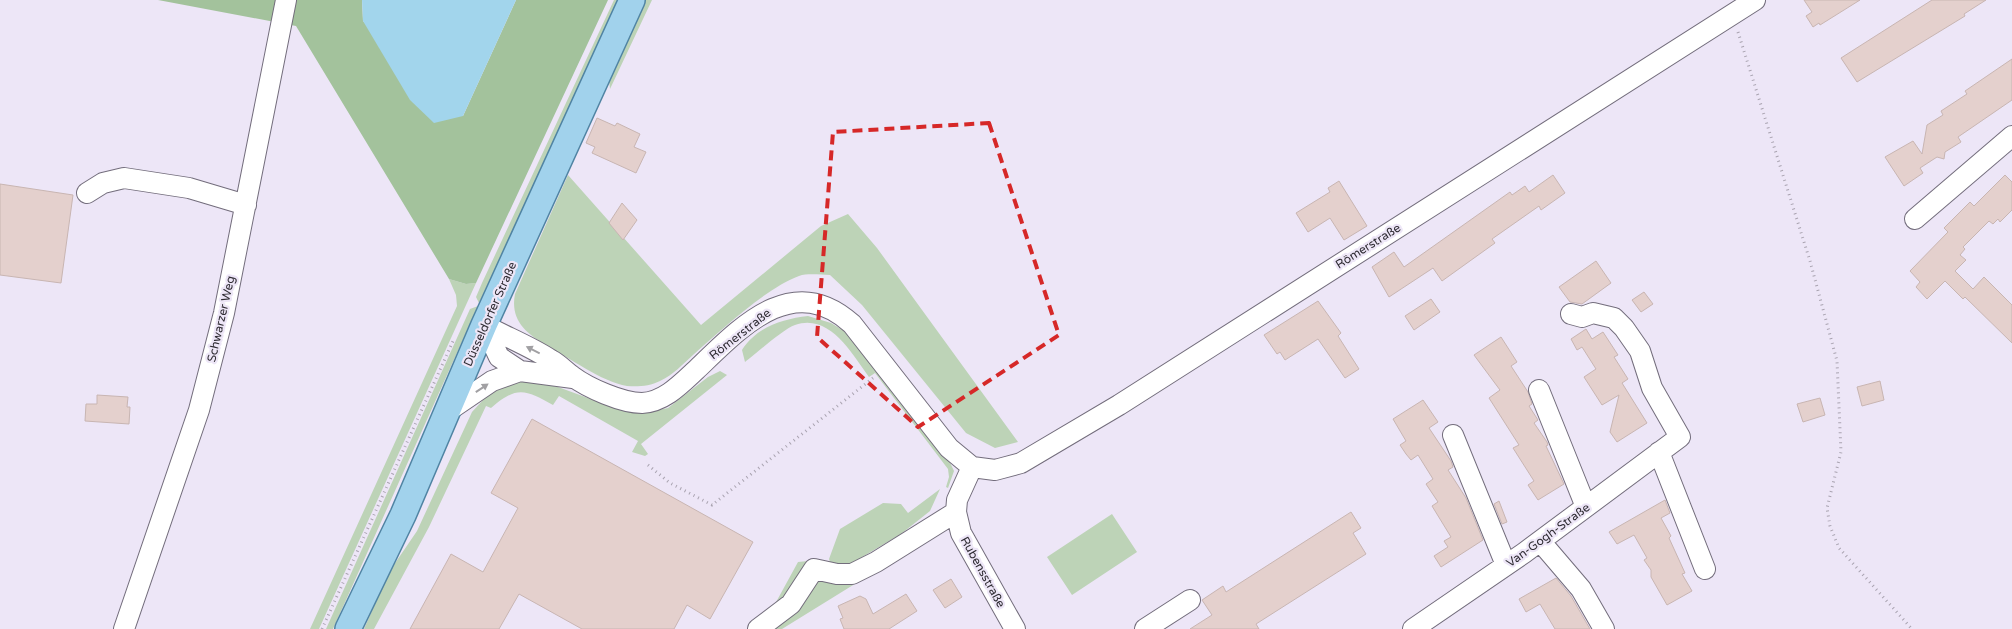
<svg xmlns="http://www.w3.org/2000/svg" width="2012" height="629" font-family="'Varela Round',sans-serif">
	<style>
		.green { fill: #bdd3b7 }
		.forest { fill: #a3c29c }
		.water { fill: #a2d5ec }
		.building { fill: #e4d0cd; stroke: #c8b5b2 }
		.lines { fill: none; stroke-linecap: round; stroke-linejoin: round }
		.minor-casing { stroke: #736d7c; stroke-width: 22 }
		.major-casing { stroke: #5084a3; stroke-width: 28 }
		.path { stroke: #a9a3b0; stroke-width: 3; stroke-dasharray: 1 4; stroke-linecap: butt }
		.minor { stroke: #fff; stroke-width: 20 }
		.major { stroke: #a1d2ec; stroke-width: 25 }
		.oneway { fill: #a1a0a3 }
		.marked { fill: none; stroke: #d62828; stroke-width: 4; stroke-dasharray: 10 6; stroke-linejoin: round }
		.labels { text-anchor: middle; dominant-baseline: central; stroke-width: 4.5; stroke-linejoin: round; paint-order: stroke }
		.street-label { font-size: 12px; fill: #2f2c33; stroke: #ede6f7 }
	</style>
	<rect width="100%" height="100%" fill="#ede6f7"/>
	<!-- green -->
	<path class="green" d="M614 0H621L479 303 476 297 482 283Z
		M644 0H652L610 89 609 80Z
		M568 175 701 325 821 226 848 214 877 248 1018 442 995 448 966 433 862 305 830 275C821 275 808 273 799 276 766 288 720 331 693 355 683 364 673 375 660 381 650 386 638 387 627 386 602 382 568 357 546 345 525 333 510 319 515 294Z
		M449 279 466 284 476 283 319 629H310L457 306 456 295Z
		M478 306 333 629H326L470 309Z
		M808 316 831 323 846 332 946 454 954 471 948 488 946 487 949 477 948 469 875 373 869 377C852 354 830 313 795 325 783 329 756 354 745 362L742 350C757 327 782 319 808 316Z
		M720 371 727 375 641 444 648 454 645 456 632 452 638 441 559 396 553 405C526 390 517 385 491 408L486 406 429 527 374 629H364L389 572 417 531 472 412 495 387 524 379 558 387 618 409 648 412 668 408 708 377Z
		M940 489 930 511 901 534 847 566 830 562 829 559 840 529 883 503 901 504 908 513Z
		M1112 514 1137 552 1072 595 1047 557Z
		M808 561C802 577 790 596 775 604L798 562Z
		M823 580H858V582L782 629H775L818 581Z"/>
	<!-- forest -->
	<path class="forest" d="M158 0H362L363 21 463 116 516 0H608L476 283 466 284 449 279 296 26Z"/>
	<!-- water -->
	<path class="water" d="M362 0H516L463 116 434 123 410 100 363 21Z"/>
	<!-- building -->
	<path class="building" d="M1804 0H1860L1820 25 1819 23 1813 27 1806 16 1812 12Z
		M1932 0H1986L1964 14 1965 16 1857 82 1841 58Z
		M2012 59V100L1958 137 1961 142 1945 152 1944 159 1937 157 1920 168 1923 173 1904 186 1885 157 1913 141 1922 154 1927 125 1943 115 1941 111 1967 94 1965 91Z
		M597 118 615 126 617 123 640 134 634 147 646 152 636 173 592 153 595 147 586 143Z
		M1553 175 1565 193 1541 210 1539 206 1492 239 1495 243 1442 281 1433 268 1389 297 1372 267 1394 252 1404 267 1510 192 1512 195 1525 186 1529 192Z
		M2005 175 2012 182V210L2000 222 1998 219 1993 224 1989 221 1963 247 1965 249 1960 255 1966 260 1955 271 1973 289 1984 277 2012 305V343L1965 297 1963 299 1945 281 1927 299 1916 287 1920 282 1910 271 1948 232 1944 228 1970 202 1974 206Z
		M1339 181 1367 226 1344 240 1330 218 1308 232 1296 213 1330 192 1328 188Z
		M0 184 73 195 61 283 0 275Z
		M622 203 637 220 623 240 609 223Z
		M1596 261 1611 283 1582 304 1570 302 1559 287Z
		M1644 292 1653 304 1641 312 1632 300Z
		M1431 299 1440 312 1414 330 1405 316Z
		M1318 301 1341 333 1338 336 1359 369 1345 378 1318 339 1285 360 1280 352 1277 354 1264 335Z
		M1586 329 1592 339 1603 332 1618 355 1614 357 1628 379 1622 383 1647 423 1617 442 1610 432 1619 395 1602 405 1584 377 1596 369 1582 347 1577 350 1571 339Z
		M1501 337 1517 362 1511 366 1528 392 1532 404 1529 406 1538 420 1534 423 1547 442 1548 445 1546 446 1564 484 1538 500 1528 485 1534 481 1513 448 1519 445 1489 398 1500 390 1474 355Z
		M1880 381 1884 400 1862 406 1857 387Z
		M97 395 128 397 127 407H130L129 424 85 421 86 404H97Z
		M1820 398 1825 415 1803 422 1797 404Z
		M1423 400 1438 422 1429 428 1451 461 1453 467 1448 470 1466 498 1483 540 1441 567 1434 556 1448 547 1444 541 1451 537 1432 506 1438 502 1426 484 1433 479 1418 455 1411 460 1406 454 1400 445 1406 441 1393 419Z
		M532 419 753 542 710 619 687 605 674 629H582L519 594 499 629H410L451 554 483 572 518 508 491 493Z
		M1665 500 1670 513 1661 518 1671 536 1669 538 1685 573 1682 574 1692 591 1667 605 1651 577V570L1644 560 1647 558 1634 535 1617 544 1609 532Z
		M1499 501 1507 522 1502 524 1494 504Z
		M1351 512 1361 528 1353 533 1366 554 1256 624 1259 629H1190L1212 615 1202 600 1223 586 1226 592Z
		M1556 578 1571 596 1590 629H1555L1540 604 1526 612 1519 599Z
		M951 579 962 597 945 608 933 590Z
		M906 594 917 611 889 629H844L840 619 843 618 838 606 860 596 866 599 873 614Z"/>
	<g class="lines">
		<!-- minor casing -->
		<g class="minor-casing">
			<path id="minor" d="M87 193 103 183 124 178 189 188 246 205
				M1915 219 2012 136
				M484 325C506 337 530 346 551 360 559 364 565 371 572 376 588 388 622 403 642 403 664 402 681 384 696 370 740 328 792 270 852 324L949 448 972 467 995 470 1021 463 1119 405 1755 0
				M484 325 499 357 520 371 573 378
				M1539 390 1586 507
				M448 411 492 381 520 371
				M1453 435 1506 565
				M1659 452 1705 569
				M956 512 961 533 1015 629
				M1540 541 1581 589 1604 629
				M124 629 199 410 224 313 286 0
				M758 629 791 604 814 569 837 574H852L876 562 956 512 957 500 972 467
				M1145 629 1190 600
				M1413 629 1524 553 1680 437 1652 388 1640 351 1624 328 1614 318 1593 313 1582 317 1571 314"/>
		</g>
		<!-- major casing -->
		<g class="major-casing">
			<path id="major" d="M348 629 403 515 484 325 632 0"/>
		</g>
		<!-- path -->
		<path class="path" d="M1738 32 1810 261 1837 361 1841 452 1827 508 1830 526 1839 548 1912 629
			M648 465 670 483 712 505 873 378
			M322 629 454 339"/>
		<!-- minor -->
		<use href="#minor" class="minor"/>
		<!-- major -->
		<use href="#major" class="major"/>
	</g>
	<!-- one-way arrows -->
	<defs><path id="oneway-solid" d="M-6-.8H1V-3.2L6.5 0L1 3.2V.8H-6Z" transform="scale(1.25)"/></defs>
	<g class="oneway">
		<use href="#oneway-solid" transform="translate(533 350) rotate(-153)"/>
		<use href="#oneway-solid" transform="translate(482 388) rotate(-34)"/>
	</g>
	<!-- marked area -->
	<path class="marked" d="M989 123 1059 335 918 427 817 337 833 132Z"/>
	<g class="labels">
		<!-- street labels -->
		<g class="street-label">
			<text transform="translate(1368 246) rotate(-32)">Römerstraße</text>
			<text transform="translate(490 314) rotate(-66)">Düsseldorfer Straße</text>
			<text transform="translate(221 319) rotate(-77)">Schwarzer Weg</text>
			<text transform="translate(740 334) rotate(-38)">Römerstraße</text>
			<text transform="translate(1548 535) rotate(-36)">Van-Gogh-Straße</text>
			<text transform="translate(983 572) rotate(61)">Rubensstraße</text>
		</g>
	</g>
</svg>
